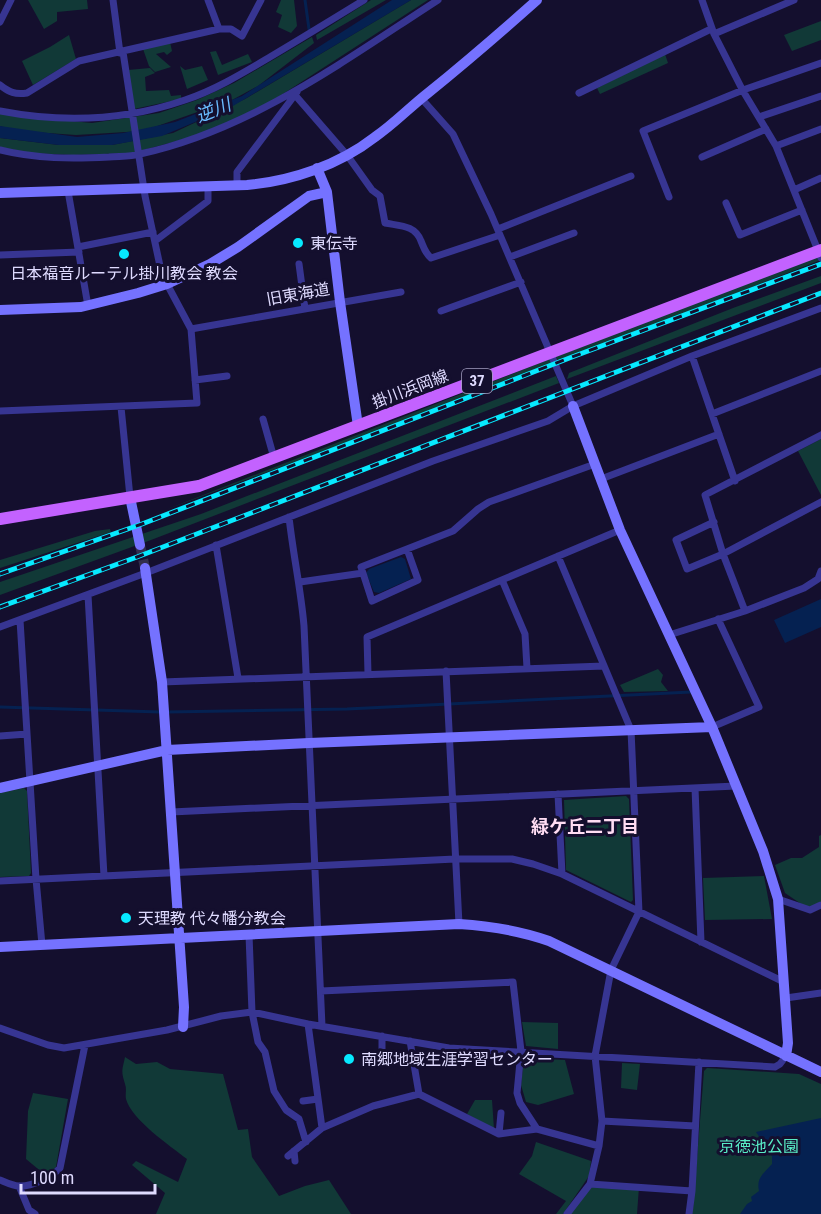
<svg xmlns="http://www.w3.org/2000/svg" width="821" height="1214" font-family="'Roboto Condensed','Noto Sans JP',sans-serif">
	<style>
		.green { fill: #113937 }
		.water { fill: #052151 }
		.lines { fill: none; stroke-linecap: round; stroke-linejoin: round }
		.stream { stroke: #052151; stroke-width: 3 }
		.secondary-tunnel { stroke: #322e4d; stroke-width: 10; stroke-dasharray: 10 5; stroke-linecap: butt }
		.street { stroke: #373592; stroke-width: 7 }
		.secondary { stroke: #7572ff; stroke-width: 10 }
		.primary { stroke: #c362ff; stroke-width: 12 }
		.rail-casing { stroke: #07e9ff; stroke-width: 5 }
		.rail { stroke: #140f2e; stroke-width: 3; stroke-dasharray: 9; stroke-linecap: butt }
		.poi-dot { fill: #07e9ff; stroke: #140f2e; stroke-width: 2 }
		.labels { text-anchor: middle; dominant-baseline: central; stroke-width: 6; stroke-linejoin: round; paint-order: stroke }
		.shield { fill: #140f2e; stroke: #a29ec0; stroke-width: 1.5 }
		.shield-label { font-size: 15px; font-weight: bold; fill: #dfdbff }
		.poi-label { font-size: 16px; fill: #dfdbff; stroke: #140f2e; text-anchor: start }
		.street-label { font-size: 16px; fill: #dfdbff; stroke: #140f2e }
		.park-label { font-size: 16px; fill: #59edc7; stroke: #140f2e }
		.water-label { font-size: 18px; font-style: italic; fill: #69bbff; stroke: #140f2e }
		.neighbourhood-label { font-size: 18px; font-weight: bold; fill: #ffddf3; stroke: #140f2e }
	</style>
	<rect width="100%" height="100%" fill="#140f2e"/>
	<!-- green -->
	<path class="green" d="M28 0H87L88 9 57 12V21L44 29Z
		M281 0H294L297 26 291 33 278 27 282 15 276 12Z
		M371 0H386L317 40 316 35Z
		M411 0H428L255 112 192 137 132 153 73 155 30 153 0 147V138L59 145H112L173 133 245 99Z
		M821 21V40L792 51 784 35Z
		M69 35 76 59 33 85 22 61 50 47Z
		M312 37 314 43 258 86 232 100 143 131 76 135 19 131 0 126V113L18 116 92 123 159 113 197 100 234 83Z
		M170 42 172 51 167 55 164 52 156 54 171 67 155 72 149 66 143 49Z
		M216 51 222 65 248 54 252 62 218 75 210 52Z
		M665 54 668 63 600 94 597 88Z
		M180 66 185 70 202 66 208 80 187 89Z
		M150 68 155 73 145 77 146 91 169 90 171 96 181 95V99L134 109 128 70Z
		M821 253V260L588 351 541 367 391 426 165 510Z
		M821 276V283L567 379 569 373 733 308Z
		M556 376 559 383 151 540 0 595V582L201 514Z
		M821 439V495L798 451Z
		M110 529 111 532 0 568V560L95 531Z
		M658 669 663 675 661 682 668 691 624 692 620 685Z
		M24 788 27 791 31 873 29 876 0 877V793Z
		M626 796 629 799 633 900 631 902 566 870 564 800Z
		M821 835V905L810 910 785 893 775 865 791 858H802L819 847V836Z
		M764 876 772 919 705 920 703 878Z
		M522 1022 558 1023V1049L526 1046Z
		M125 1057 136 1064 157 1062 170 1069 223 1074 238 1130 248 1129 252 1157 279 1196 305 1186 329 1180 351 1214H156L165 1193 132 1165 136 1161 178 1182 187 1159C170 1146 131 1119 126 1099 125 1094 127 1089 125 1084 121 1071 122 1071 125 1057Z
		M524 1058 565 1060 574 1094 538 1105 526 1102 521 1085Z
		M622 1063 640 1064 637 1090 621 1088Z
		M707 1068 799 1074 821 1084V1214H690L693 1208 704 1071Z
		M33 1093 68 1099 56 1167 49 1173 38 1169 26 1159 28 1111Z
		M475 1100H492L494 1129 467 1114Z
		M536 1142 591 1161 589 1176 563 1214H556L566 1201 519 1174 532 1156Z
		M594 1184 639 1187 637 1214H569Z"/>
	<!-- water -->
	<path class="water" d="M392 0H411L233 106 162 136 112 145H59L0 138V126L77 137 123 133 175 122 242 96Z
		M401 557 405 559 411 579 379 593 374 592 366 573 369 569Z
		M821 599V627L785 643 774 620Z
		M821 1118V1214H740L747 1204 752 1201 751 1197 759 1191C756 1178 764 1173 772 1164V1156C765 1150 762 1140 756 1132Z"/>
	<g class="lines">
		<!-- stream -->
		<path class="stream" d="M305 0 309 29
			M0 707 160 712
			M167 712 347 709 691 692"/>
		<!-- secondary-tunnel -->
		<path class="secondary-tunnel" d="M140 545 145 568"/>
		<!-- street -->
		<path class="street" d="M113 0 120 53
			M208 0 219 29
			M702 0 714 34 743 91 776 146 821 258
			M0 22 11 0
			M714 34 794 0
			M0 85C9 92 15 95 27 93L79 61 219 29H231L242 36 261 0
			M579 93 711 29
			M295 95 347 155 372 190 380 196 385 223C400 226 415 225 421 241 424 248 425 253 431 258L500 235
			M421 98 453 134 491 214 573 406
			M0 111C62 123 124 121 185 100 215 90 243 73 270 57 302 38 333 19 364 0
			M759 117 821 96
			M776 146 821 129
			M0 150C36 159 72 159 109 157 119 156 130 157 140 154 251 130 345 60 438 0
			M702 157 766 129
			M237 186V172L297 92
			M794 190 821 178
			M68 191 88 306
			M669 197 643 131 743 90 821 63
			M726 203 740 235 802 210
			M498 229 631 176
			M155 241 208 201V186
			M78 247 153 232
			M0 255 79 252
			M510 257 574 233
			M299 264 305 309
			M441 311 521 282
			M191 329 401 292
			M692 356 735 481
			M195 380 227 376
			M121 407 130 497
			M0 411 197 403 191 329 167 284 160 266 145 196 123 52
			M712 414 821 371
			M263 419 274 458
			M601 479 719 434
			M289 517C293 554 301 590 304 626L322 1026
			M714 522 676 540 687 569 723 554 821 502
			M216 545 238 678
			M407 549 418 580 372 601 361 567 453 531 478 509 489 502 595 464
			M558 556 631 730 639 912 611 970 595 1056 602 1121 599 1146 590 1184 567 1214
			M502 580 525 634 527 668
			M300 582 363 573
			M88 595 104 876
			M745 611 804 588 818 579 821 571
			M20 620 36 879 42 945
			M0 627 151 571 433 461 548 421 573 406 692 356 821 308
			M669 635 745 611 723 554 705 495 821 435
			M446 671 459 924
			M368 674 367 637 620 530
			M162 682 604 666
			M712 727 759 707 718 619
			M0 736 27 734
			M695 788 701 942
			M558 794 562 874
			M171 812 736 786
			M0 881 455 859H512L533 864 562 874 784 982
			M778 899 810 910 821 905
			M249 935 252 1012 258 1042 265 1052 274 1091 286 1110 299 1119 306 1142
			M321 991 513 982 521 1051 517 1093 520 1103 537 1129
			M786 998 821 993
			M308 1024 322 1128
			M0 1028 48 1045 64 1048 167 1030 221 1016 252 1012 308 1024 449 1048 775 1067 780 1064 786 1056
			M410 1041 419 1094 499 1134 537 1129 599 1146
			M382 1057V1036
			M303 1101 318 1099
			M602 1121 695 1126
			M499 1134 501 1113
			M294 1151 295 1161
			M288 1156 322 1128 373 1106 419 1094
			M0 1180C5 1182 13 1186 19 1186 31 1187 52 1177 60 1168L85 1045
			M590 1184 692 1191
			M19 1186 29 1210 35 1214
			M689 1214 692 1191 699 1062"/>
		<!-- secondary -->
		<path class="secondary" d="M317 168 327 192 340 302 358 426
			M0 193 247 185C292 181 339 165 375 137 394 124 410 107 428 93 465 63 501 32 537 0
			M0 310 81 307 138 293 167 284 210 264 238 247 309 196 327 192
			M573 406 620 530 712 727 763 851 778 899 788 1043 786 1056
			M130 497 140 545
			M145 568 162 682 184 1007 183 1027
			M0 788 167 750 309 743 712 727
			M0 947 459 924C490 926 518 930 549 941L821 1072"/>
		<!-- primary -->
		<path class="primary" d="M0 519 199 486 821 250"/>
		<!-- rail casing -->
		<g class="rail-casing">
			<path id="rail" d="M0 574 142 524 572 357 821 264
				M0 607 137 557 821 293"/>
		</g>
		<!-- rail -->
		<use href="#rail" class="rail"/>
	</g>
	<!-- markers -->
	<g class="poi-dot">
		<circle cx="298" cy="243" r="6"/>
		<circle cx="124" cy="254" r="6"/>
		<circle cx="126" cy="918" r="6"/>
		<circle cx="349" cy="1059" r="6"/>
	</g>
	<g class="labels">
		<!-- shield labels -->
		<rect class="shield" x="462" y="369" width="30" height="24" rx="4.5"/>
		<g class="shield-label">
			<text x="477" y="381">37</text>
		</g>
		<!-- poi labels -->
		<g class="poi-label">
			<text x="310" y="243">東伝寺</text>
			<text x="124" y="273" text-anchor="middle">日本福音ルーテル掛川教会 教会</text>
			<text x="138" y="918">天理教 代々幡分教会</text>
			<text x="361" y="1059">南郷地域生涯学習センター</text>
		</g>
		<!-- street labels -->
		<g class="street-label">
			<text transform="translate(298 294) rotate(-10)">旧東海道</text>
			<text transform="translate(410 389) rotate(-21)">掛川浜岡線</text>
		</g>
		<!-- park labels -->
		<g class="park-label">
			<text x="759" y="1146">京徳池公園</text>
		</g>
		<!-- water labels -->
		<g class="water-label">
			<text transform="translate(213 110) rotate(-22)">逆川</text>
		</g>
		<!-- neighbourhood labels -->
		<g class="neighbourhood-label">
			<text x="585" y="826">緑ケ丘二丁目</text>
		</g>
	</g>
	<!-- scale -->
	<path d="M21 1184v9h134v-9" fill="none" stroke="#dfdbff" stroke-width="3"/>
	<text x="30" y="1184" font-size="18" fill="#dfdbff" stroke="#140f2e" stroke-width="4.5" paint-order="stroke">100 m</text>
</svg>
